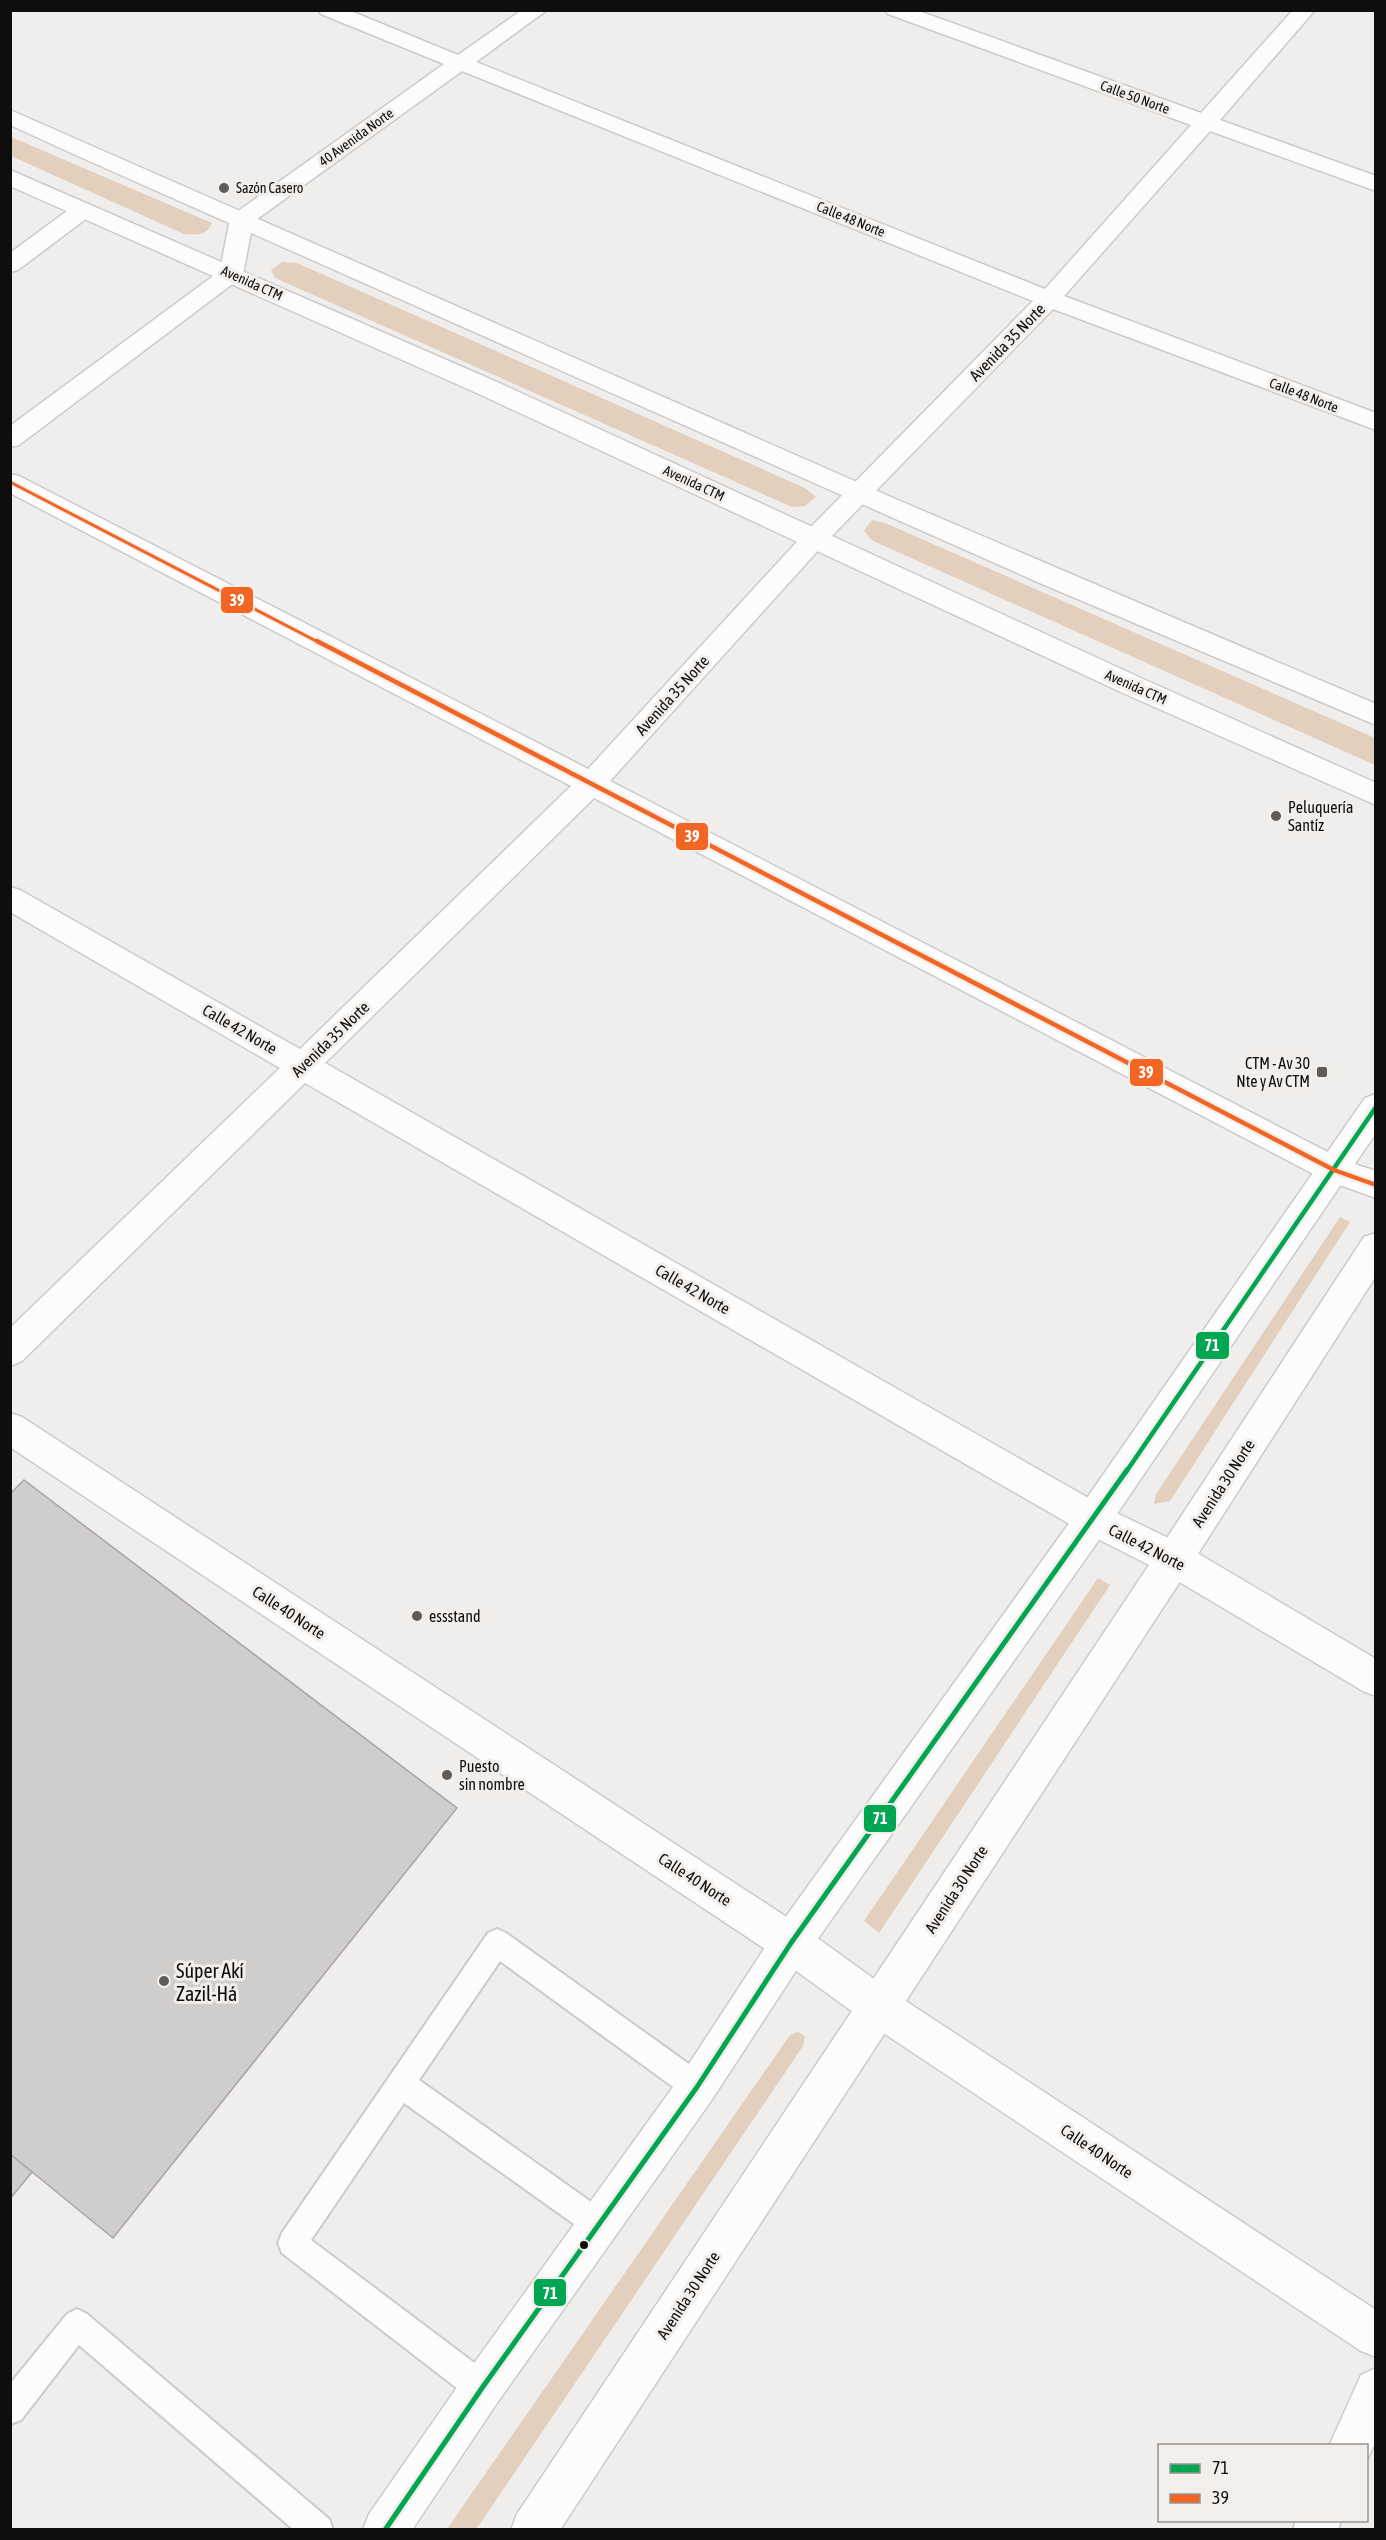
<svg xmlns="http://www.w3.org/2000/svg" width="1386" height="2540" font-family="'Asap Condensed',sans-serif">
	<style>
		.green { fill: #e2cfbd }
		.building { fill: #d0cecd; stroke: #a7a5a4; stroke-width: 1.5 }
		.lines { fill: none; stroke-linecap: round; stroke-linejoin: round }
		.service-casing { stroke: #cccbca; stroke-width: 4 }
		.minor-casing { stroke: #cccbca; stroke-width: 3 }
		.tertiary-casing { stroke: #cccbca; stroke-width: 3 }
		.secondary-casing { stroke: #cccbca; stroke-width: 3 }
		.service { fill: #fdfcfc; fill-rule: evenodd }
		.minor { fill: #fdfcfc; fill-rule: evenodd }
		.tertiary { fill: #fdfcfc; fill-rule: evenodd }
		.secondary { fill: #fdfcfc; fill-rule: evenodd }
		.bus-1-far1-casing { stroke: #f1eeeb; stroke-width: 9 }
		.bus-1-casing { stroke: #f1eeeb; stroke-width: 10 }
		.bus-2-far1-casing { stroke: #f1eeeb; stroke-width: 6 }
		.bus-2-casing { stroke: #f1eeeb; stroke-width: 9 }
		.bus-1-far1 { stroke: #00a651; stroke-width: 4.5 }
		.bus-1 { stroke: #00a651; stroke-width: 5 }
		.bus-2-far1 { stroke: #f26522; stroke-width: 3 }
		.bus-2 { stroke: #f26522; stroke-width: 4.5 }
		.poi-dot { fill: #5e5c5b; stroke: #f1eeeb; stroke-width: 2 }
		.bus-dot { fill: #0f0e0d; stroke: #f1eeeb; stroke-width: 2 }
		.labels { text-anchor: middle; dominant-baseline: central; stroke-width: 6; stroke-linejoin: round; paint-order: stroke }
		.far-street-label { font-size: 14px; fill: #0f0e0d; stroke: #f1eeeb }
		.far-poi-label { font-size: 14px; fill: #0f0e0d; stroke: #f1eeeb; text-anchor: start }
		.street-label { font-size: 16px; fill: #0f0e0d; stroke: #f1eeeb }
		.poi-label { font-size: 16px; fill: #0f0e0d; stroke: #f1eeeb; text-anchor: start }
		.near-poi-label { font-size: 20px; fill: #0f0e0d; stroke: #f1eeeb; text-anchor: start }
		.line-badge { stroke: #f1eeeb; stroke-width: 2 }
		.badge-label { font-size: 16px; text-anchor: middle; font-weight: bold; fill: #fff }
	</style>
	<rect width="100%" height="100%" fill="#f0eeec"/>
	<!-- green -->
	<path class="green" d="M11 137 212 223C206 236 198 235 184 234L11 156Z
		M282 262 297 263 805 488 816 497 805 506 792 507 275 278 271 270Z
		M872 520 885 523 1375 738V765L871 540 864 530Z
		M1340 1217 1350 1222 1170 1501 1154 1504 1156 1494Z
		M1098 1578 1110 1585 879 1933 864 1921Z
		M798 2032 805 2036 803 2046 482 2521 476 2529H447L790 2035Z"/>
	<!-- building -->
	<path class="building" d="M24 1480 457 1808 113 2238 10 2154V1494Z
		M10 2154 32 2172 10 2199Z"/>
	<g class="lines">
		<!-- service casing -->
		<g class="service-casing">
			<path id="service" d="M497 1929 506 1933 707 2077 711 2087 707 2097 697 2101 687 2097 500 1961 419 2080 608 2214 612 2224 608 2234 598 2238 588 2234 404 2103 311 2240 493 2377 497 2388 493 2399 482 2403 471 2399 282 2253 278 2243 282 2233 488 1933Z
				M77 2309 87 2314 329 2519 333 2530H294L79 2345 21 2420 10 2424V2384L67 2314Z"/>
		</g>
		<!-- minor casing -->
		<g class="minor-casing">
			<path id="minor" d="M318 10H348L458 55 522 10H547L476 62 1045 289 1191 125 888 14 885 10H916L1201 113 1293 10H1315L1220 120 1376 176V191L1210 131 1064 296 1376 413V430L1053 309 823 545 610 781 1345 1161 1376 1171V1198L1323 1179 594 798 325 1063 1106 1508 1187 1547 1376 1659V1696L1363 1691 1161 1571 1080 1530 305 1083 22 1361 10 1366V1328L280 1068 10 912V887L20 890 300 1049 571 786 10 493V474L19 476 588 769 805 533 1033 301 462 71 253 222 243 274 239 279 19 445 10 447V426L220 271 230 219 234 214 444 64 321 14Z
				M83 203 91 205 94 210 91 215 18 270 10 272V253L75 205Z
				M10 1413 22 1417 805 1929 892 1992 1376 2310V2357L1361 2351 864 2020 777 1957 10 1447Z
				M1376 2368V2441L1366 2462V2446H1329L1361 2375Z
				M1296 2520H1341L1338 2530H1293Z"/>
		</g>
		<!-- tertiary casing -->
		<g class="tertiary-casing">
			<path id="tertiary" d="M1376 1094V1133L1106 1530 805 1957 711 2101 497 2403 412 2530H363L369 2514 467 2373 683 2073 777 1929 1080 1508 1365 1098Z
				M1376 1233V1276L1187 1571 560 2530H511L517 2514 1161 1547 1364 1237Z"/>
		</g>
		<!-- secondary casing -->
		<g class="secondary-casing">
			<path id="secondary" d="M10 110 900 501 1376 704V725L1042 584 78 156 10 125Z
				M10 170 497 382 1143 679 1376 783V805L1123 693 479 394 10 186Z"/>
		</g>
		<!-- service -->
		<use href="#service" class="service"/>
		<!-- minor -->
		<use href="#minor" class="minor"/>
		<!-- tertiary -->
		<use href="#tertiary" class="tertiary"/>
		<!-- secondary -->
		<use href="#secondary" class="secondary"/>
		<!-- bus-1-far1 casing -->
		<g class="bus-1-far1-casing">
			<path id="bus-1-far1" d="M1126 1472 1376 1107"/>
		</g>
		<!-- bus-1 casing -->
		<g class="bus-1-casing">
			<path id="bus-1" d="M385 2530 482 2388 697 2087 791 1943 1127 1470"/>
		</g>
		<!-- bus-2-far1 casing -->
		<g class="bus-2-far1-casing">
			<path id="bus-2-far1" d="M10 482 320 643"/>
		</g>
		<!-- bus-2 casing -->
		<g class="bus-2-casing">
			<path id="bus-2" d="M317 641 1334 1170 1376 1185"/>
		</g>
		<!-- bus-1-far1 -->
		<use href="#bus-1-far1" class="bus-1-far1"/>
		<!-- bus-1 -->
		<use href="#bus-1" class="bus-1"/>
		<!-- bus-2-far1 -->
		<use href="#bus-2-far1" class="bus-2-far1"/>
		<!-- bus-2 -->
		<use href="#bus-2" class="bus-2"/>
	</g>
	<!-- markers -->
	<g class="poi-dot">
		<circle cx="224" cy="188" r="6"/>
		<circle cx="1276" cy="816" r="6"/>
		<rect x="1316" y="1066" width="12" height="12" rx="3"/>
		<circle cx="417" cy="1616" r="6"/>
		<circle cx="447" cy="1775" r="6"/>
		<circle cx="164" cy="1981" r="6"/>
	</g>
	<circle class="bus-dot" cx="584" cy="2245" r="5"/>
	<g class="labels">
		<!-- far-street labels -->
		<g class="far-street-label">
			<text transform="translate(1135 97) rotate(20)">Calle 50 Norte</text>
			<text transform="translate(356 137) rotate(-36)">40 Avenida Norte</text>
			<text transform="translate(851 219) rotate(22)">Calle 48 Norte</text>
			<text transform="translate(252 283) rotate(24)">Avenida CTM</text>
			<text transform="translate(1304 395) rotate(21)">Calle 48 Norte</text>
			<text transform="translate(694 483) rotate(25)">Avenida CTM</text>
			<text transform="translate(1136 687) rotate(24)">Avenida CTM</text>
		</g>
		<!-- far-poi labels -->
		<g class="far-poi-label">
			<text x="236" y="188">Sazón Casero</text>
		</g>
		<!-- street labels -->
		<g class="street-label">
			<text transform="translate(1007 342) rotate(-46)">Avenida 35 Norte</text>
			<text transform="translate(672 695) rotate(-48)">Avenida 35 Norte</text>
			<text transform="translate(240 1029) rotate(30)">Calle 42 Norte</text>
			<text transform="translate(330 1039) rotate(-44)">Avenida 35 Norte</text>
			<text transform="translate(693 1289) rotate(30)">Calle 42 Norte</text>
			<text transform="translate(1223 1483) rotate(-57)">Avenida 30 Norte</text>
			<text transform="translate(1147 1547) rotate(27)">Calle 42 Norte</text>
			<text transform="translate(289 1612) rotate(33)">Calle 40 Norte</text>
			<text transform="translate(695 1879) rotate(33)">Calle 40 Norte</text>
			<text transform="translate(956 1889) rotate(-57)">Avenida 30 Norte</text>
			<text transform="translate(1097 2151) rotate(34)">Calle 40 Norte</text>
			<text transform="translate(688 2295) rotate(-57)">Avenida 30 Norte</text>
		</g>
		<!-- poi labels -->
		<g class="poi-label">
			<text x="1288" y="807">Peluquería<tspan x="1288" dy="18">Santíz</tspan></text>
			<text x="1310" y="1063" text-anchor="end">CTM - Av 30<tspan x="1310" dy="18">Nte y Av CTM</tspan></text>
			<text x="429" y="1616">essstand</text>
			<text x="459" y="1766">Puesto<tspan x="459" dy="18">sin nombre</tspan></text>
		</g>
		<!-- near-poi labels -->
		<g class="near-poi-label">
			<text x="176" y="1970">Súper Akí<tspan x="176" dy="23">Zazil-Há</tspan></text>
		</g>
	</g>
	<g class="line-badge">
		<rect x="220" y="586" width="34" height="28" rx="6" fill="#f26522"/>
		<rect x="675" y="822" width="34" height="29" rx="6" fill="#f26522"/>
		<rect x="1129" y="1058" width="35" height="29" rx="6" fill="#f26522"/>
		<rect x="1195" y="1331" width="35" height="29" rx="6" fill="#00a651"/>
		<rect x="863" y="1804" width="34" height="29" rx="6" fill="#00a651"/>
		<rect x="533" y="2278" width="34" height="29" rx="6" fill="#00a651"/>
	</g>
	<g class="badge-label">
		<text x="237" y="606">39</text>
		<text x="692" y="842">39</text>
		<text x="1146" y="1078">39</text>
		<text x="1212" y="1351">71</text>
		<text x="880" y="1824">71</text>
		<text x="550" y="2299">71</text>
	</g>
	<!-- border -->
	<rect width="1386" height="2540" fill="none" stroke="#0f0e0d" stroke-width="24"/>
	<!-- legend -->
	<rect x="1158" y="2444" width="210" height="78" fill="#f1eeeb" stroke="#979492" stroke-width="1.5"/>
	<rect x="1170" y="2464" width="30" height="9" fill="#00a651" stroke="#979492" stroke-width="1.5"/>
	<text x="1212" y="2474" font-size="18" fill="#0f0e0d">71</text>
	<rect x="1170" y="2494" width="30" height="9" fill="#f26522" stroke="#979492" stroke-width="1.5"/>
	<text x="1212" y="2504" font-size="18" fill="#0f0e0d">39</text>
</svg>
